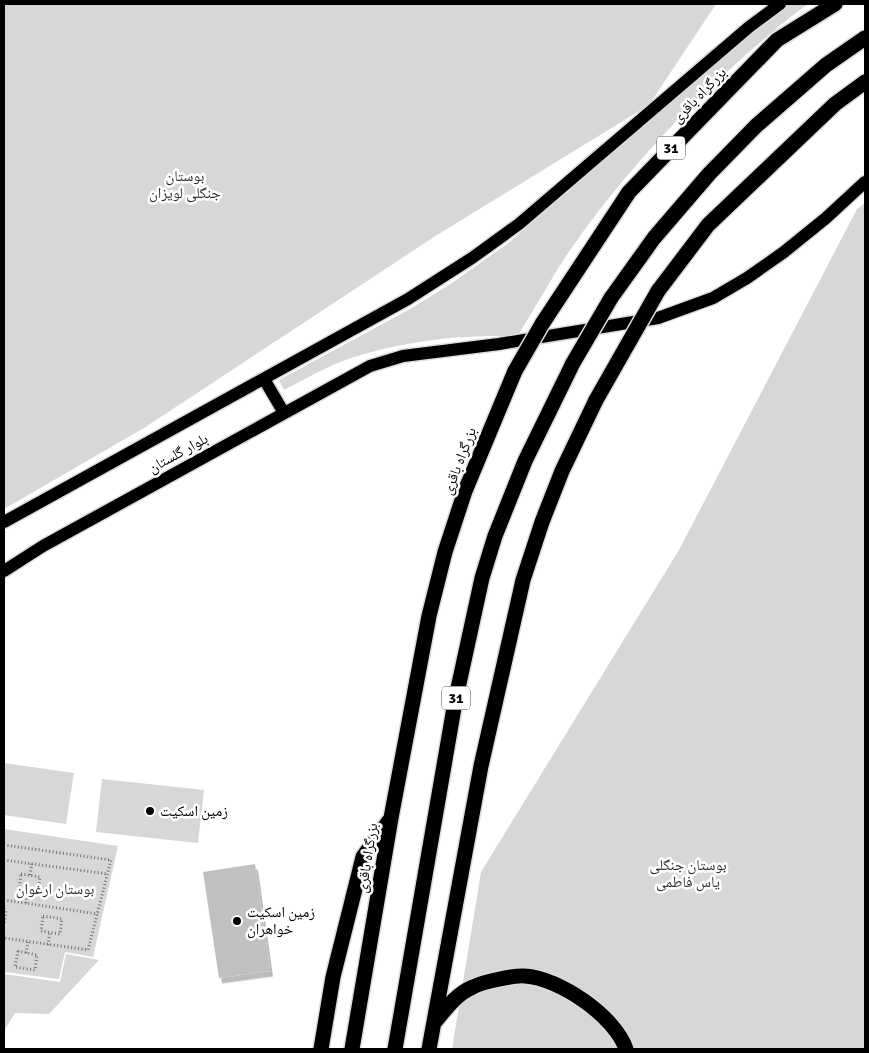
<svg xmlns="http://www.w3.org/2000/svg" width="869" height="1053" font-family="Signika,'Noto Naskh Arabic',sans-serif">
	<style>
		.green { fill: #d7d7d7 }
		.building { fill: #c0c0c0; filter: url(#shadow) }
		.lines { fill: none; stroke-linecap: round; stroke-linejoin: round }
		.major-casing { stroke: #dbdbdb; stroke-width: 15 }
		.highway-casing { stroke: #dbdbdb; stroke-width: 18 }
		.path { stroke: #727272; stroke-width: 3; stroke-dasharray: 1 2.5; stroke-linecap: butt }
		.major { stroke: #000; stroke-width: 12 }
		.highway { stroke: #000; stroke-width: 15 }
		.highway-bridge-casing { stroke: #dbdbdb; stroke-width: 18; stroke-linecap: butt }
		.highway-bridge { stroke: #000; stroke-width: 15 }
		.poi-dot { fill: #000; stroke: #fff; stroke-width: 2 }
		.labels { text-anchor: middle; dominant-baseline: central; stroke-width: 5; stroke-linejoin: round; paint-order: stroke }
		.shield { fill: #fff; stroke: #4c4c4c; stroke-width: 1 }
		.shield-label { font-size: 14px; font-weight: bold; fill: #000 }
		.street-label { font-size: 15px; fill: #000; stroke: #fff }
		.park-label { font-size: 15px; fill: #2e2e2e; stroke: #fff }
		.poi-label { font-size: 15px; fill: #000; stroke: #fff; text-anchor: start }
	</style>
	<defs>
		<filter id="shadow"><feDropShadow dx="3" dy="5.5" stdDeviation="0" flood-color="#0004"/></filter>
	</defs>
	<rect width="100%" height="100%" fill="#fff"/>
	<!-- green -->
	<path class="green" d="M4 4H716L649 105 437 235 144 428 4 509Z
		M788 4H808C780 24 755 47 729 70 668 126 613 187 566 256 549 282 534 310 517 337 465 333 403 342 354 357 329 365 307 378 284 390L279 380 410 309 452 283 507 244 651 120 697 78Z
		M865 203V1049H452L481 872 679 550 857 209Z
		M4 763 74 773 66 824 4 815Z
		M102 779 204 790 198 843 96 832Z
		M4 829 118 846 93 957 65 952 59 979 4 972Z
		M66 954 99 960 49 1014 15 1013 4 1031V974L60 982Z"/>
	<!-- building -->
	<path class="building" d="M255 864 270 971 219 978 203 872Z"/>
	<g class="lines">
		<!-- major casing -->
		<g class="major-casing">
			<path id="major" d="M264 379 284 413
				M4 522 408 299 472 258 519 224 749 27 780 4
				M4 571 43 546 370 366 403 356 499 344 658 318 713 298 747 278 784 252 826 218 865 182"/>
		</g>
		<!-- highway casing -->
		<g class="highway-casing">
			<path id="highway" d="M658 291 708 225 835 104 865 82
				M611 298 654 238 709 174 756 126 826 65 865 38
				M542 324 629 192 777 40 835 4
				M434 1023C445 1010 456 994 473 987 482 982 515 975 525 976 559 978 615 1016 626 1049
				M321 1049 333 977 363 857 389 821
				M352 1049 391 818 429 616 445 552 465 491 515 371
				M395 1049 455 702 482 578 495 536 525 461 573 363
				M429 1049 481 766 523 580 542 522 562 471 596 400"/>
		</g>
		<!-- path -->
		<path class="path" d="M4 845 111 860 88 950 4 938
			M4 860 108 874
			M21 874 40 877 38 892 19 889Z
			M30 875 32 863
			M4 900 98 914
			M26 903 28 891
			M4 909 6 910 4 925
			M43 916 62 919 60 934 41 931Z
			M48 945 50 932
			M18 951 37 955 35 970 15 967Z
			M26 953 28 942"/>
		<!-- major -->
		<use href="#major" class="major"/>
		<!-- highway -->
		<use href="#highway" class="highway"/>
		<!-- highway-bridge casing -->
		<g class="highway-bridge-casing">
			<path id="highway-bridge" d="M573 363 611 298
				M515 371 542 324
				M596 400 658 291"/>
		</g>
		<!-- highway-bridge -->
		<use href="#highway-bridge" class="highway-bridge"/>
	</g>
	<!-- markers -->
	<g class="poi-dot">
		<circle cx="150" cy="811" r="5"/>
		<circle cx="237" cy="921" r="5"/>
	</g>
	<g class="labels">
		<!-- shield labels -->
		<g class="shield">
			<rect x="657" y="136.5" width="28" height="23" rx="4"/>
			<rect x="442" y="686.5" width="28" height="23" rx="4"/>
		</g>
		<g class="shield-label">
			<text x="671" y="148">31</text>
			<text x="456" y="698">31</text>
		</g>
		<!-- street labels -->
		<g class="street-label">
			<text transform="translate(699 95) rotate(-46)">بزرگراه باقری</text>
			<text transform="translate(178 453) rotate(-29)">بلوار گلستان</text>
			<text transform="translate(459 461) rotate(-69)">بزرگراه باقری</text>
			<text transform="translate(367 858) rotate(-81)">بزرگراه باقری</text>
		</g>
		<!-- park labels -->
		<g class="park-label">
			<text x="185" y="176">بوستان<tspan x="185" dy="17">جنگلی لویزان</tspan></text>
			<text x="688" y="865">بوستان جنگلی<tspan x="688" dy="17">یاس فاطمی</tspan></text>
			<text x="55" y="889">بوستان ارغوان</text>
		</g>
		<!-- poi labels -->
		<g class="poi-label">
			<text x="160" y="811">زمین اسکیت</text>
			<text x="247" y="912">زمین اسکیت<tspan x="247" dy="17">خواهران</tspan></text>
		</g>
	</g>
	<!-- border -->
	<rect width="869" height="1053" fill="none" stroke="#000000" stroke-width="10"/>
</svg>
